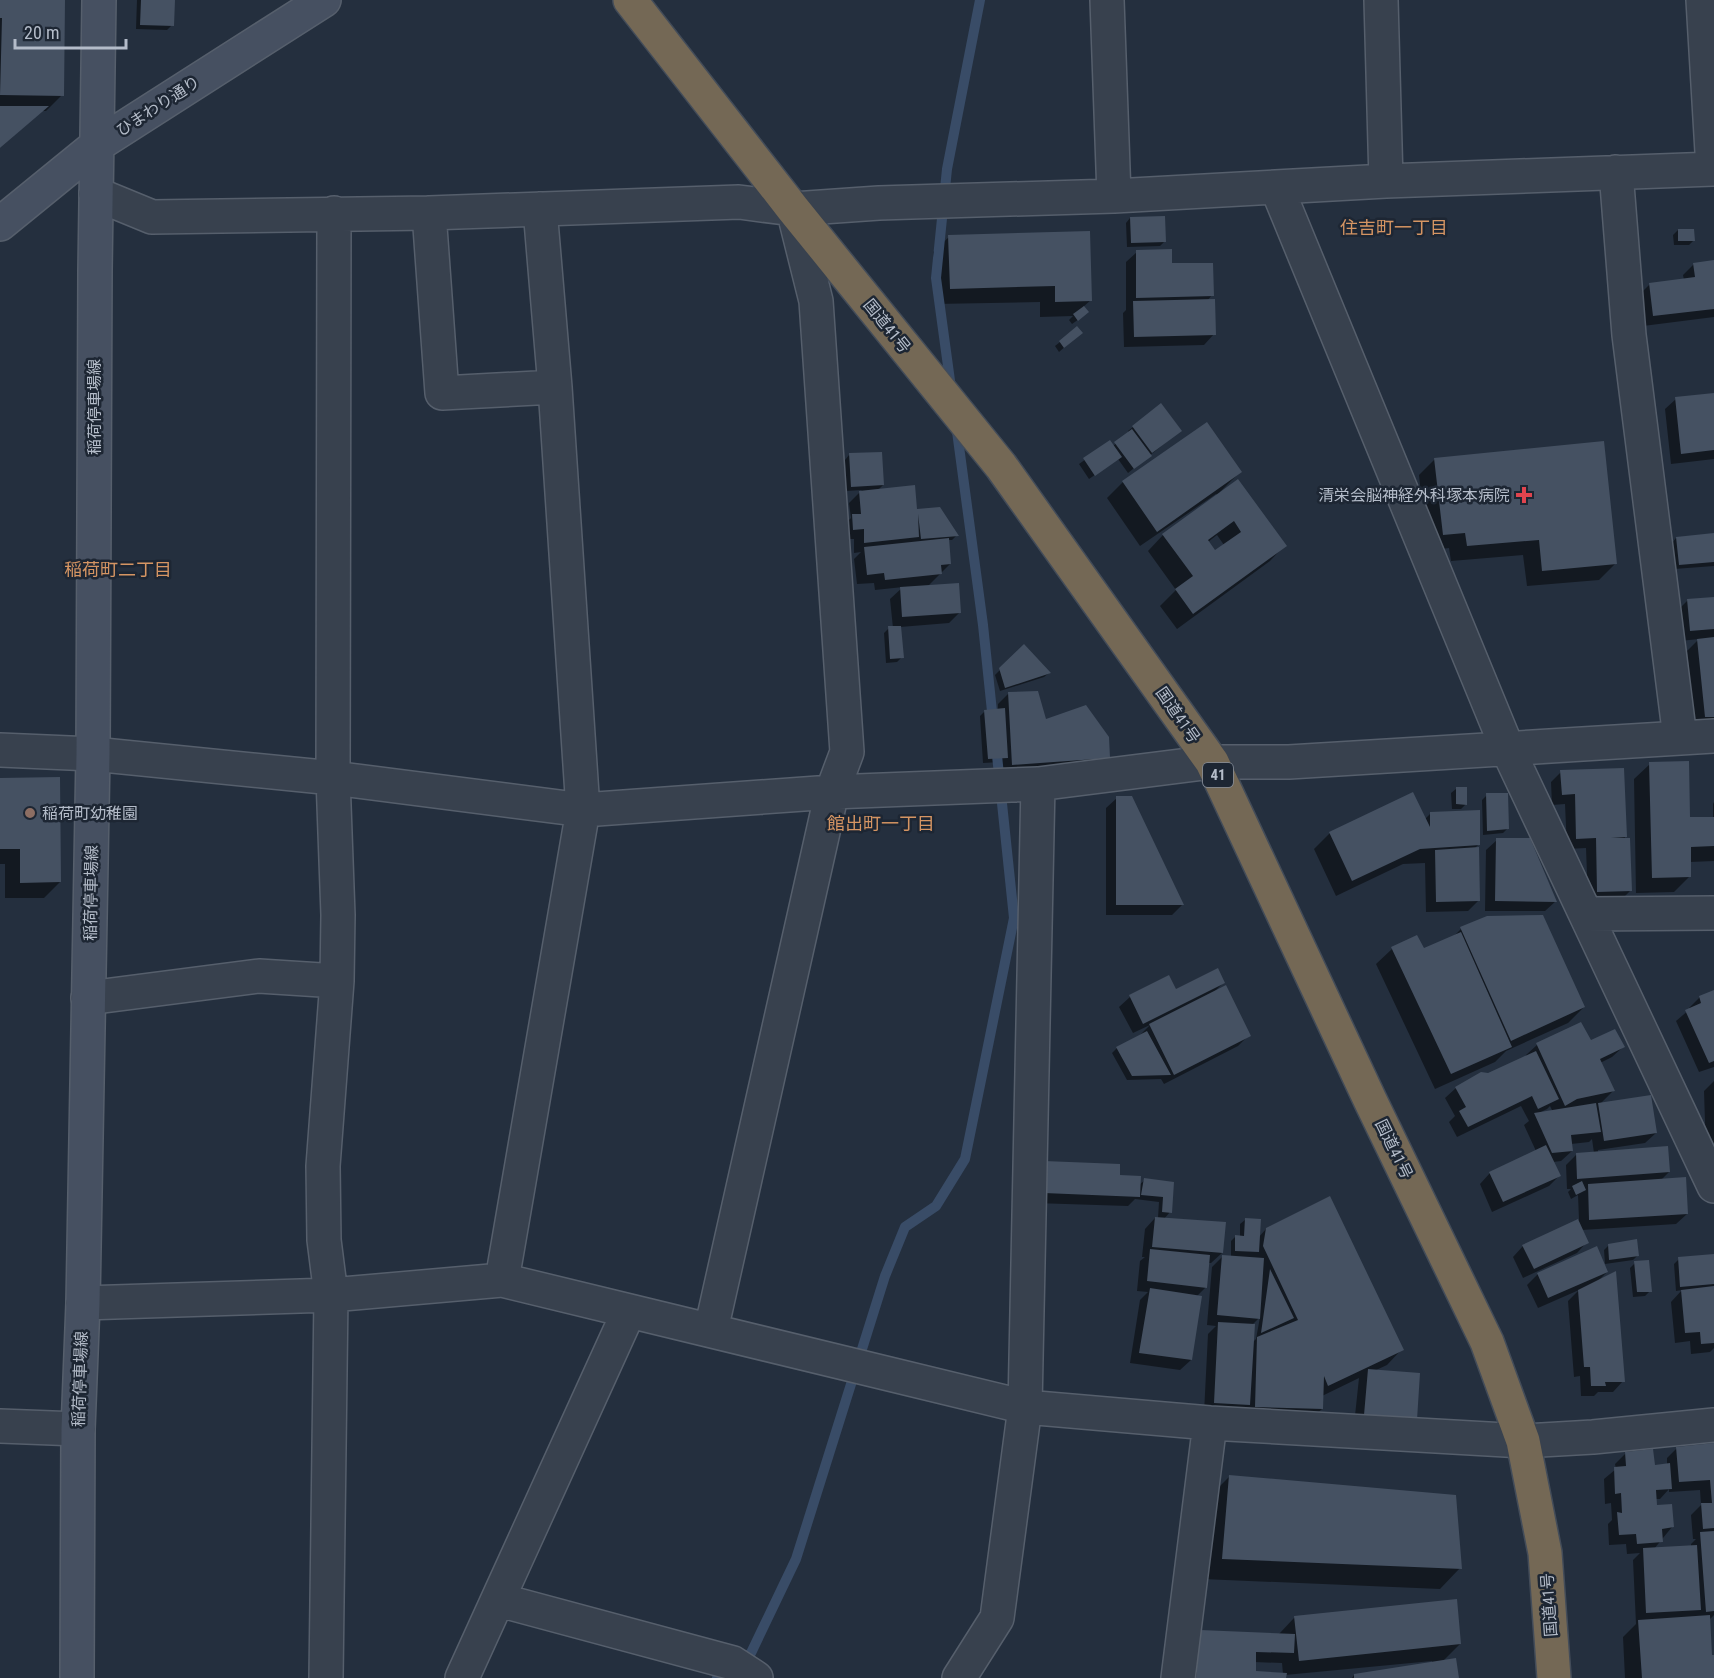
<svg xmlns="http://www.w3.org/2000/svg" width="1714" height="1678" font-family="'Roboto Condensed','Noto Sans JP',sans-serif">
	<style>
		.shadow { fill: #0007; fill-rule: evenodd }
		.lines { fill: none; stroke-linecap: round; stroke-linejoin: round }
		.stream { stroke: #394c67; stroke-width: 10 }
		.building { fill: #455162; fill-rule: evenodd }
		.street-casing { stroke: #565f6c; stroke-width: 36 }
		.secondary-casing { stroke: #565f6c; stroke-width: 36 }
		.highway-casing { stroke: #434c59; stroke-width: 36 }
		.street { stroke: #38414e; stroke-width: 33 }
		.secondary { stroke: #465061; stroke-width: 33 }
		.highway { stroke: #746855; stroke-width: 33 }
		.health-dot { fill: #e0444e; stroke: #1d2633; stroke-width: 2 }
		.education-dot { fill: #8d6e63; stroke: #1d2633; stroke-width: 2 }
		.labels { text-anchor: middle; dominant-baseline: central; stroke-width: 5; stroke-linejoin: round; paint-order: stroke }
		.shield { fill: #1d2633; stroke: #878f9c; stroke-width: 1.5 }
		.shield-label { font-size: 15px; font-weight: bold; fill: #b4bcc9 }
		.street-label { font-size: 16px; fill: #b4bcc9; stroke: #1d2633 }
		.poi-label { font-size: 16px; fill: #b4bcc9; stroke: #1d2633; text-anchor: end }
		.neighbourhood-label { font-size: 18px; fill: #d59563; stroke: #1d2633 }
	</style>
	<rect width="100%" height="100%" fill="#242f3e"/>
	<!-- shadow -->
	<path class="shadow" d="M0 0H64L62 95 46 111H42L0 148Z
		M137 0H173L172 25 167 30 136 29Z
		M1130 218 1165 241 1160 246 1127 247 1126 223Z
		M1678 230 1694 240 1689 245H1674L1673 235Z
		M949 237 1091 300 1083 307 1082 317 1072 324 1069 320 1073 316 1040 317V302L935 304 933 252Z
		M1137 252 1170 265 1212 295 1207 301 1214 334 1204 345 1124 347 1123 313 1126 310V262Z
		M1714 262V317L1643 326 1640 294 1650 284 1684 280 1683 275 1694 264Z
		M1076 337 1059 352 1055 346 1060 342Z
		M1714 395V459L1671 464 1665 409 1676 399Z
		M1206 424 1240 472 1220 492 1285 545 1270 561 1177 629 1160 606 1176 590 1148 551 1163 535 1218 496 1216 494 1140 546 1107 498 1123 482ZM1217 535 1224 545 1214 552 1208 542Z
		M1133 427 1175 435 1128 473 1118 459 1089 479 1079 464 1110 442 1113 446 1129 433 1128 431Z
		M849 455 883 485 877 491 957 535 952 540H948L950 564 927 587 960 612 949 623 900 627 902 657 897 662 886 663 884 633 889 628H893L890 599 903 587 875 590 874 583 857 584 854 559 861 552 854 553V539H843V526L851 518 849 503 862 490 846 491 845 460Z
		M1435 459 1615 564 1599 580 1527 586 1523 555 1451 561 1449 548 1427 551 1419 475Z
		M1714 535V566L1674 569 1672 543 1676 538Z
		M1714 598V725L1695 727 1687 651 1699 639 1680 641 1677 611 1688 600Z
		M1024 646 1049 673 1044 677 1000 691 995 675Z
		M1008 694 1045 721 1108 758 1098 768 1002 774 1001 762 983 763 980 716 985 711 998 710V704Z
		M1650 764 1689 819 1713 818V804L1714 802V861L1690 862V876L1674 892 1636 893 1634 779Z
		M1623 769 1625 839 1630 891 1620 901H1588L1586 848 1567 849 1565 804 1552 805 1551 782 1561 772Z
		M0 779 60 882 44 898H5V864H0Z
		M1456 789 1466 804 1461 809H1452L1451 793Z
		M1487 795 1508 828 1503 833 1483 835 1482 800Z
		M1117 798 1182 905 1172 915H1106V808Z
		M1431 813 1479 844 1474 849 1479 900 1468 911 1426 912 1425 863 1403 864 1336 896 1314 849 1330 833 1425 819Z
		M1497 840 1556 901 1545 911H1485L1486 850Z
		M1461 929 1584 1007 1568 1023 1506 1051 1495 1062 1435 1089 1376 964 1392 949 1423 950 1453 937Z
		M1169 977 1176 991 1223 983 1214 992 1249 1035 1238 1046 1164 1084 1161 1079 1127 1080 1112 1053 1117 1048 1140 1035 1150 1025 1133 1033 1119 1007 1130 997Z
		M1714 991V1067L1699 1072 1676 1021 1690 1009 1689 1008 1700 997Z
		M1581 1024 1590 1042 1623 1047 1612 1057 1600 1063 1613 1091 1600 1104 1656 1133 1645 1143 1598 1150V1153L1669 1172 1660 1181 1687 1214 1676 1224 1582 1230 1587 1242 1577 1253 1523 1278 1513 1257 1523 1246 1579 1220 1578 1195 1571 1199 1568 1192 1571 1189H1567L1566 1165 1576 1155 1594 1153 1592 1139 1589 1142 1571 1144 1572 1151 1561 1161 1553 1162 1560 1175 1549 1186 1492 1212 1480 1184 1490 1173 1536 1151 1524 1125 1529 1121 1521 1106 1457 1137 1449 1122 1455 1116 1445 1098 1456 1088 1527 1057 1526 1055 1537 1045ZM1550 1106 1553 1112 1539 1113 1547 1109Z
		M1714 1081V1152L1706 1153 1704 1091Z
		M1034 1173 1119 1177 1139 1185 1145 1180 1173 1184 1170 1212 1164 1219 1222 1253 1211 1263H1208L1206 1287 1196 1297 1191 1360 1180 1370 1130 1363 1140 1300 1148 1292 1137 1291 1140 1261 1145 1257H1142L1145 1229 1155 1218H1158L1159 1202 1135 1199 1128 1206 1034 1203Z
		M1245 1220 1258 1238 1266 1229 1402 1349 1387 1365 1374 1371 1416 1419 1354 1425 1359 1378 1322 1396V1409L1311 1419 1245 1416V1408L1238 1415 1204 1413 1208 1334 1216 1326 1207 1325 1212 1267 1223 1256 1231 1257V1241L1236 1236 1240 1237V1224ZM1260 1317 1256 1339 1252 1343 1251 1326Z
		M1609 1245 1638 1255 1633 1260 1605 1264 1604 1250Z
		M1714 1255V1348L1710 1352 1691 1354 1690 1341 1675 1343 1671 1302 1682 1290 1676 1291 1674 1264 1679 1259Z
		M1635 1263 1650 1291 1645 1296 1633 1297 1630 1268Z
		M1607 1272 1598 1281 1623 1381 1613 1392H1598L1594 1396H1581L1580 1376 1574 1377 1568 1301 1579 1290 1538 1308 1527 1285 1538 1274Z
		M1714 1445V1615L1709 1620 1710 1656H1714V1678H1625L1623 1637 1636 1624 1633 1560 1640 1553 1627 1554 1626 1544 1609 1545 1608 1524 1612 1520 1611 1503 1605 1504 1604 1479 1616 1469 1615 1464 1626 1453 1653 1466 1667 1465V1458L1677 1448ZM1669 1489V1492L1700 1490 1701 1505 1691 1515 1693 1539H1696L1691 1544V1547L1654 1549 1672 1527 1656 1507 1655 1499H1660Z
		M1230 1476 1460 1568 1440 1589 1202 1579 1209 1497Z
		M1294 1618 1460 1644 1442 1662 1457 1678H1352L1354 1675 1432 1663V1661L1285 1675V1678H1187L1190 1642 1279 1634ZM1254 1662 1282 1663 1283 1674 1254 1673Z"/>
	<g class="lines">
		<!-- stream -->
		<path class="stream" d="M951 388 936 278 947 169 980 0
			M956 424 983 625 993 721
			M717 1678 719 1675 751 1653 796 1559 885 1276 905 1227 936 1206 965 1159 1014 918 996 746"/>
	</g>
	<!-- building -->
	<path class="building" d="M0 0H65L64 96 0 95 2 18H0Z
		M141 0H175L174 26 140 25Z
		M0 106H49L0 148Z
		M1165 216 1166 242 1131 243 1130 217Z
		M1678 229H1694L1695 241H1678Z
		M1090 231 1092 301 1055 302V286L950 289 948 235Z
		M1172 249V263H1213L1214 296 1136 298V250Z
		M1714 260V309L1653 316 1649 283 1695 277 1693 263Z
		M1215 299 1216 335 1134 337 1133 301Z
		M1084 306 1089 312 1078 321 1073 314Z
		M1077 326 1083 333 1064 348 1059 341Z
		M1714 393V450L1681 454 1675 397Z
		M1161 403 1182 431 1152 453 1132 426Z
		M1207 422 1242 472 1157 532 1122 481Z
		M1132 429 1152 456 1134 469 1114 442Z
		M1110 440 1122 457 1095 476 1083 458Z
		M1604 441 1617 564 1542 571 1539 540 1467 546 1465 533 1443 535 1434 458Z
		M882 452 884 485 851 487 849 453Z
		M1238 479 1287 546 1193 614 1175 589 1193 576 1162 534ZM1234 521 1241 532 1215 550 1208 540Z
		M915 485 917 509 940 507 959 536 921 539 918 514 919 537 864 543V529L853 530 852 514H861L859 491Z
		M1714 533V562L1679 565 1676 537Z
		M949 538 951 564 941 565 942 574 885 580 884 573 867 575 864 547Z
		M959 583 961 613 902 617 900 587Z
		M1714 597V629L1690 631 1687 599Z
		M888 626H901L904 658 890 659Z
		M1714 637V717H1705L1697 639Z
		M1024 644 1051 673 1005 688 999 668Z
		M1038 691 1046 719 1086 705 1109 737 1110 758 1012 765 1008 692Z
		M1005 708 1008 758 988 759 984 710Z
		M1689 761 1690 817H1714V846L1691 847V877L1652 878 1649 762Z
		M1624 768 1627 837 1611 838H1630L1632 891 1597 892 1596 838 1576 839 1575 794 1562 795 1560 770Z
		M60 777 61 882 20 883V849H0V778Z
		M1456 787H1467V805L1456 804Z
		M1413 792 1430 827V812L1480 810V845L1420 849 1352 881 1329 832Z
		M1486 793H1508L1509 829 1487 831Z
		M1116 796H1132L1184 905H1116Z
		M1496 838H1530L1557 902 1495 901Z
		M1479 847 1480 901 1436 902 1435 850Z
		M1543 915 1585 1007 1511 1041 1460 927 1487 916Z
		M1461 932 1512 1047 1451 1074 1391 947 1417 935 1424 948Z
		M1218 968 1225 983 1143 1024 1129 995 1169 975 1176 989Z
		M1226 985 1251 1036 1174 1075 1149 1024Z
		M1714 990V1061L1709 1063 1685 1010 1701 1003 1699 996Z
		M1581 1022 1591 1040 1615 1029 1625 1047 1600 1059 1615 1091 1577 1099 1565 1106 1536 1043Z
		M1147 1031 1171 1075 1132 1076 1116 1047Z
		M1536 1051 1559 1099 1538 1109 1532 1096 1468 1127 1459 1111 1466 1107 1455 1087 1481 1072 1488 1073Z
		M1651 1095 1657 1133 1604 1141 1598 1103Z
		M1596 1103 1601 1132 1571 1135 1573 1151 1552 1153 1534 1113Z
		M1546 1145 1561 1176 1503 1202 1489 1172Z
		M1668 1146 1670 1172 1577 1179 1576 1153Z
		M1044 1161 1120 1164V1175L1141 1176 1140 1197 1044 1193Z
		M1686 1177 1688 1214 1589 1220 1588 1184Z
		M1144 1178 1174 1182 1172 1213 1162 1212 1163 1197 1141 1195Z
		M1582 1181 1586 1190 1576 1195 1572 1186Z
		M1330 1196 1404 1350 1328 1386 1324 1376 1323 1409 1255 1407 1257 1337 1298 1320 1263 1246 1266 1228Z
		M1155 1217 1226 1222 1223 1253 1152 1247Z
		M1245 1218 1261 1219 1259 1252 1235 1251V1235L1244 1236Z
		M1578 1219 1589 1243 1534 1269 1522 1245Z
		M1637 1239 1639 1256 1609 1260 1608 1244Z
		M1597 1246 1608 1272 1548 1298 1537 1273Z
		M1150 1249 1210 1255 1207 1288 1147 1281Z
		M1714 1254V1284L1680 1287 1678 1257Z
		M1222 1255 1264 1258 1260 1319 1217 1315Z
		M1649 1260 1652 1292H1637L1634 1261Z
		M1270 1269 1294 1318 1261 1333Z
		M1616 1271 1625 1382H1605L1606 1386H1591L1590 1367H1584L1578 1290Z
		M1714 1286V1343L1701 1344 1700 1332 1685 1333 1681 1290Z
		M1150 1288 1202 1296 1192 1360 1139 1353Z
		M1218 1322 1255 1324 1250 1405 1214 1403Z
		M1368 1369 1420 1373 1417 1420 1364 1415Z
		M1714 1443V1528L1703 1529 1701 1503H1712L1710 1480 1679 1482 1676 1447Z
		M1653 1449 1655 1465 1670 1463 1672 1489 1656 1490 1657 1505 1672 1504 1674 1527 1662 1529 1663 1542 1637 1544 1636 1534 1619 1535 1617 1512 1622 1513 1621 1493 1615 1494 1614 1467 1626 1466 1625 1452Z
		M1229 1475 1456 1495 1462 1569 1222 1559Z
		M1714 1531V1611L1706 1612 1700 1532Z
		M1697 1545 1701 1610 1646 1613 1643 1548Z
		M1457 1599 1461 1644 1299 1661 1294 1616Z
		M1710 1615 1712 1655H1714V1678H1642L1638 1620Z
		M1200 1630 1295 1634 1294 1653 1256 1652V1671L1287 1673 1286 1678H1196Z
		M1456 1658 1459 1678H1354V1674Z"/>
	<g class="lines">
		<!-- street casing -->
		<g class="street-casing">
			<path id="street" d="M1107 0 1114 196
				M1381 0 1386 181
				M1703 0 1713 169
				M1616 172 1629 335 1680 738
				M1277 188 1508 750 1714 1186
				M96 194 152 217 429 213 739 202 793 209 879 203 1114 196 1386 181 1714 169
				M429 213 442 393 555 387
				M0 750 93 754 333 778 583 810 832 792 1038 784 1212 762H1289L1714 736
				M1586 914 1714 913
				M88 998 259 976 337 981
				M502 1280 583 810 555 387 540 209
				M83 1303 331 1295 502 1280 1025 1407 1210 1423 1523 1441 1593 1437 1714 1425
				M711 1330 832 792 847 752 816 301 793 209
				M0 1426 78 1429
				M499 1600 733 1663 756 1678
				M326 1678 331 1295 324 1240 323 1166 337 981 338 915 333 778 334 213
				M462 1678 629 1311
				M959 1678 997 1618 1025 1407 1038 784
				M1178 1678 1210 1423"/>
		</g>
		<!-- secondary casing -->
		<g class="secondary-casing">
			<path id="secondary" d="M0 224 97 145 324 0
				M77 1678 78 1429 83 1303 93 754 95 271 99 0"/>
		</g>
		<!-- highway casing -->
		<g class="highway-casing">
			<path id="highway" d="M630 0 793 209 1001 466 1212 762 1370 1100 1487 1342 1523 1441 1545 1553 1554 1678"/>
		</g>
		<!-- street -->
		<use href="#street" class="street"/>
		<!-- secondary -->
		<use href="#secondary" class="secondary"/>
		<!-- highway -->
		<use href="#highway" class="highway"/>
	</g>
	<!-- markers -->
	<path class="health-dot" d="M1521 486h6v6h6v6h-6v6h-6v-6h-6v-6h6z"/>
	<circle class="education-dot" cx="30" cy="813" r="6"/>
	<g class="labels">
		<!-- shield labels -->
		<rect class="shield" x="1203" y="763" width="30" height="24" rx="4.5"/>
		<g class="shield-label">
			<text x="1218" y="775">41</text>
		</g>
		<!-- street labels -->
		<g class="street-label">
			<text transform="translate(158 106) rotate(-33)">ひまわり通り</text>
			<text transform="translate(887 326) rotate(51)">国道41号</text>
			<text transform="translate(94 407) rotate(-90)">稲荷停車場線</text>
			<text transform="translate(1178 715) rotate(55)">国道41号</text>
			<text transform="translate(91 893) rotate(-89)">稲荷停車場線</text>
			<text transform="translate(1394 1149) rotate(64)">国道41号</text>
			<text transform="translate(80 1379) rotate(-88)">稲荷停車場線</text>
			<text transform="translate(1549 1605) rotate(-94)">国道41号</text>
		</g>
		<!-- poi labels -->
		<g class="poi-label">
			<text x="1510" y="495">清栄会脳神経外科塚本病院</text>
			<text x="42" y="813" text-anchor="start">稲荷町幼稚園</text>
		</g>
		<!-- neighbourhood labels -->
		<g class="neighbourhood-label">
			<text x="1394" y="227">住吉町一丁目</text>
			<text x="118" y="569">稲荷町二丁目</text>
			<text x="881" y="823">館出町一丁目</text>
		</g>
	</g>
	<!-- scale -->
	<path d="M15 39v9h111v-9" fill="none" stroke="#b4bcc9" stroke-width="3"/>
	<text x="24" y="39" font-size="18" fill="#b4bcc9" stroke="#1d2633" stroke-width="4.5" paint-order="stroke">20 m</text>
</svg>
